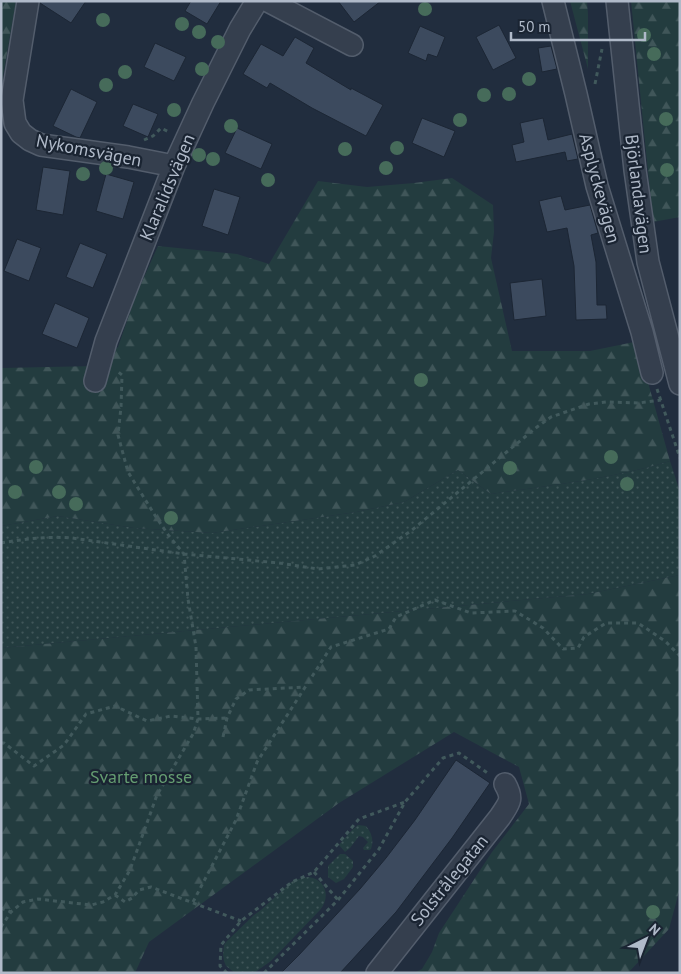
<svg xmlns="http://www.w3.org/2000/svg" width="681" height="974" font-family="'PT Sans',sans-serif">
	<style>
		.green { fill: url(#green-dots) }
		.forest { fill: url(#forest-firs) }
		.building { fill: #3c4a5e; stroke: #1c2634 }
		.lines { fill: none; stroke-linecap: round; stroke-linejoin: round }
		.minor-casing { stroke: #535d6c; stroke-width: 24 }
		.path { stroke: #41595c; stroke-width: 3; stroke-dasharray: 4 4; stroke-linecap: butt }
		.minor { stroke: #353f4e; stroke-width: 21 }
		.tree { fill: #466b5a }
		.labels { text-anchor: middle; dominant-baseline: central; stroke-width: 4.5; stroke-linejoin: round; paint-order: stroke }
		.street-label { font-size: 18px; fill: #b0bac9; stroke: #1a2432 }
		.park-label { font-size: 18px; fill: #659d71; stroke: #1a2432 }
	</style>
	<defs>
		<pattern id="green-dots" width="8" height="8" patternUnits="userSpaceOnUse" patternTransform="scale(1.25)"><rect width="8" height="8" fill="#233c3f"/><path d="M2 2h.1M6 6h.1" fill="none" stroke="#405659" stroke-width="1.8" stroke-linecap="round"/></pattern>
		<pattern id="forest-firs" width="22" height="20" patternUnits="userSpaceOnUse" patternTransform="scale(1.25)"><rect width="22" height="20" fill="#233c3f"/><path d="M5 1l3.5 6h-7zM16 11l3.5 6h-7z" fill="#405659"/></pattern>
	</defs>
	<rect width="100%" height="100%" fill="#212d3e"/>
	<!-- green -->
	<path class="green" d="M670 461 680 492V575L588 594 1 648V526L58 516 134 528 212 533 356 512 404 502 458 470 491 494C551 485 612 479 670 461Z
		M358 825 366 826C372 833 374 841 371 849L369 850H364L363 848 368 842 363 837 359 836 350 848 345 852 339 845 351 831Z
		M340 854H345L353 861V867L344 879 336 883 328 877V866Z
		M308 877C326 879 331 897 320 910L271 961 254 973H235L226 966 224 961 223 955 224 945 227 941 254 915 261 910 289 884 294 880Z"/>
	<!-- forest -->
	<path class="forest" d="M1 1H16L1 88Z
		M570 1H587L588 14V69Z
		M631 1H680V217L653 222Z
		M452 178 493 205 494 232 491 258 512 351H590L639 341 644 368 670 461C612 479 551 485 491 494L458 470 404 502 356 512 212 533 134 528 58 516 1 526V368L96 366 118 347 136 295 158 246 237 254 269 264 318 181 367 187 414 183Z
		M680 575V888L669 929 628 973H414L422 969 432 952 439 933 492 852 529 804 519 767 454 732 339 803 149 942 135 973H1V648L588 594Z"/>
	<!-- building -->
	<path class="building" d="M40 1H86L71 23 40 3Z
		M191 1H221L207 24 185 11Z
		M338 1H381L354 22Z
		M499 25 516 58 493 70 476 37Z
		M420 26 445 37 437 57 428 54 426 61 408 53Z
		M295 37 314 48 306 63 351 90V88L383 105 366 136 312 108 270 83 267 88 243 74 261 44 283 56Z
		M155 43 186 57 174 81 144 67Z
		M551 46 557 69 542 72 538 48Z
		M71 89 97 102 80 138 76 137 53 126Z
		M133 104 158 114 148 137 123 126Z
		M422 118 455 131 444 157 412 143Z
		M543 118 548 140 572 134 578 159 567 161 565 152 516 162 512 145 524 142 520 123Z
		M237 128 272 144 261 169 225 153Z
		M43 167 70 171 63 215 36 210Z
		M106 174 134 182 123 219 96 211Z
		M214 189 240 197 228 235 202 226Z
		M561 196 565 210 590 205 598 233 591 235 596 262 597 305H606L607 319 576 320 574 266 567 228 547 232 539 201Z
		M17 239 41 248 29 281 4 271Z
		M80 243 107 254 93 288 66 277Z
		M542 279 546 316 514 320 510 283Z
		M55 303 89 318 77 348 42 334Z
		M456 760 490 783 452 838 396 912 340 973H281L299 955 360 889 386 858 415 820Z"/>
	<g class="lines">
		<!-- minor casing -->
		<g class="minor-casing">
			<path id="minor" d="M28 1 12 100 15 123 21 133 30 140 41 145 128 157 174 166
				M268 1 352 45
				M553 1 576 94 597 186 642 332 652 373
				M617 1 635 170 648 262 680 384
				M95 381 106 341 174 166 203 103 240 29 257 1
				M377 973 500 817C509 803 514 800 505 784"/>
		</g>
		<!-- path -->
		<path class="path" d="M595 84 602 49
			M144 140 153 136 161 128 169 132
			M657 389 680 458
			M1 543C25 539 48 536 72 538L184 554 279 563 318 569 355 565 375 556 412 530 537 427 551 417 589 404 606 402 639 403 661 400
			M223 737 227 718 236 699 249 690 305 687
			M1 743H4L34 766 64 745 86 714 115 706 147 721 171 716 198 719 227 718
			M314 872 338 900
			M115 895 125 902 132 898 139 890 151 887 241 921
			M193 902 236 820 257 762 331 647 389 629 396 617 435 600 471 613 515 611 543 628 563 649 578 648 584 637 606 623H638L665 641 680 656
			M1 908 11 912
			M1 927 11 912 23 902 38 899 91 905 103 902 115 895 130 870 157 795 193 734 198 719 196 647 188 599 184 554 169 536 156 517 128 472 118 435 121 407 122 375 117 371
			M227 973 220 966 221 945 241 921 292 882 314 872 359 819 405 802
			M264 973 338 900 379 849 405 802 443 758 459 753 489 774"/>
		<!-- minor -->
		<use href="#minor" class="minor"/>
	</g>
	<!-- trees -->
	<g class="tree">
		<circle cx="425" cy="9" r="7"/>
		<circle cx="103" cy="20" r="7"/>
		<circle cx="182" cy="24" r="7"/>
		<circle cx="199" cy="32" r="7"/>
		<circle cx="644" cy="35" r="7"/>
		<circle cx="218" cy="42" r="7"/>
		<circle cx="654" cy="54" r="7"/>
		<circle cx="202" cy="69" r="7"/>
		<circle cx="125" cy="72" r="7"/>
		<circle cx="529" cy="79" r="7"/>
		<circle cx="106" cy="85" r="7"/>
		<circle cx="509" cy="94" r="7"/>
		<circle cx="484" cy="95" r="7"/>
		<circle cx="174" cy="110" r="7"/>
		<circle cx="666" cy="119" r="7"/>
		<circle cx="460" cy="120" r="7"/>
		<circle cx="231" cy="126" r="7"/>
		<circle cx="397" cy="148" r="7"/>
		<circle cx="345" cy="149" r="7"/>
		<circle cx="199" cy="155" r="7"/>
		<circle cx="213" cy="159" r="7"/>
		<circle cx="106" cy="168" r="7"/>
		<circle cx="386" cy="168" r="7"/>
		<circle cx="667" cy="170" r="7"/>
		<circle cx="83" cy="174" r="7"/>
		<circle cx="268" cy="180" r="7"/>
		<circle cx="421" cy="380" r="7"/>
		<circle cx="611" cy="457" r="7"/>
		<circle cx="36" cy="467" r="7"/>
		<circle cx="510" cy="468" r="7"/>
		<circle cx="627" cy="484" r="7"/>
		<circle cx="15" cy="492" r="7"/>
		<circle cx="59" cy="492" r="7"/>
		<circle cx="76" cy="504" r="7"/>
		<circle cx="171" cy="518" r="7"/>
		<circle cx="653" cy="912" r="7"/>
	</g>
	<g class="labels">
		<!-- street labels -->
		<g class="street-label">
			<text transform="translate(89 150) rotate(11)">Nykomsvägen</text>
			<text transform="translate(167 187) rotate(-67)">Klaralidsvägen</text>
			<text transform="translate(600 188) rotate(75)">Asplyckevägen</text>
			<text transform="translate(639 194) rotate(83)">Björlandavägen</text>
			<text transform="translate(449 880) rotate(-51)">Solstrålegatan</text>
		</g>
		<!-- park labels -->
		<g class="park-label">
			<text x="141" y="776">Svarte mosse</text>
		</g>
	</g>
	<!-- border -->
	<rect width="681" height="974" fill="none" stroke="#b0bac9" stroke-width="5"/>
	<!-- north arrow -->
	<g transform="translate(646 939) rotate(42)" stroke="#1a2432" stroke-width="4" paint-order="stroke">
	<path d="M0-4L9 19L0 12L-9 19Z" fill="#b0bac9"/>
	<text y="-8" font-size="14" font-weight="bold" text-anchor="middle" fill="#b0bac9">N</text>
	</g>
	<!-- scale -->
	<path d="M511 32v8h134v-8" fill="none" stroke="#b0bac9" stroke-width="2.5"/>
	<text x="518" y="32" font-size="15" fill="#b0bac9" stroke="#1a2432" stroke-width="4" paint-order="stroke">50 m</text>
</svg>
